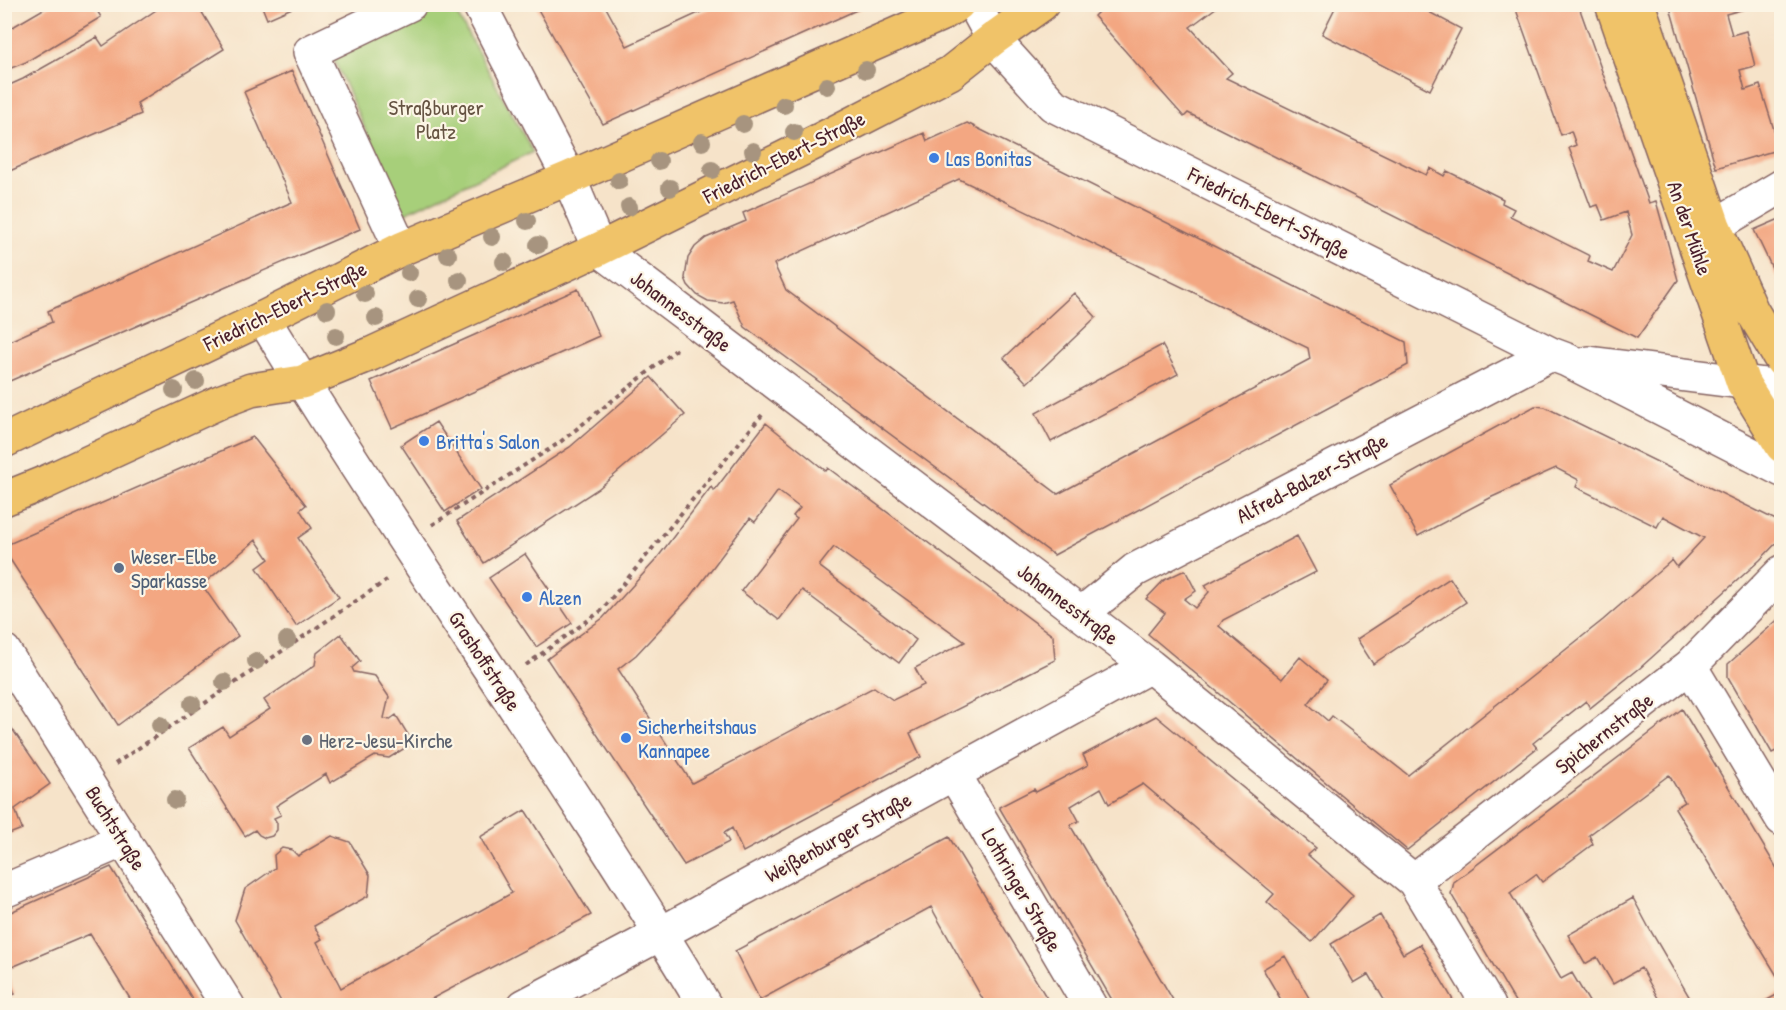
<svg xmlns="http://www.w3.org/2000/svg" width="1786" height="1010" font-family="'Patrick Hand',sans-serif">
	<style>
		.green { fill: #a7cf7a; stroke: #787752; stroke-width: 1.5 }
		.building { fill: #f3a782; fill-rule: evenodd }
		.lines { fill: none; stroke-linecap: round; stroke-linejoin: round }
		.minor-casing { stroke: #866462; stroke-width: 36 }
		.major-casing { stroke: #866462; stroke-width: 36 }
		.path { stroke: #866462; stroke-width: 4; stroke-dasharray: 4.5 4.5; stroke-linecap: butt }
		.minor { stroke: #fff; stroke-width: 33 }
		.major { stroke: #f0c369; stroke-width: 33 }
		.tree { fill: #a7947f }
		.shop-dot { fill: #3f7fe0; stroke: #fcf5e5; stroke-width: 2 }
		.service-dot { fill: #5c6f8a; stroke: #fcf5e5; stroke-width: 2 }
		.worship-dot { fill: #6b7280; stroke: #fcf5e5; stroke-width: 2 }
		.labels { text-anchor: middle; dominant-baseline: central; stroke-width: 4.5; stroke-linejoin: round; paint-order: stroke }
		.park-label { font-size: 21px; fill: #665443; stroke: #fcf5e5 }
		.street-label { font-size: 21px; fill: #4a1f2b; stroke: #fcf5e5 }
		.shop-label { font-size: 21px; fill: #366cbe; stroke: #fcf5e5; text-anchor: start }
		.service-label { font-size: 21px; fill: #4e5e75; stroke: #fcf5e5; text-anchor: start }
		.worship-label { font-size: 21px; fill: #5b616d; stroke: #fcf5e5; text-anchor: start }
	</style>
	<rect width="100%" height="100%" fill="#fcf5e5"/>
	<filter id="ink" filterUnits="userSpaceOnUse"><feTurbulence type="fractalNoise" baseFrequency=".0167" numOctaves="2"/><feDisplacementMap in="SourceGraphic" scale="12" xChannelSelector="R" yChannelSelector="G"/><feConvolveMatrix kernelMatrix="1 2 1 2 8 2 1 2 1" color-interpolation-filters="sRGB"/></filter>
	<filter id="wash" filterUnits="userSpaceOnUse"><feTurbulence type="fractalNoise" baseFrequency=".008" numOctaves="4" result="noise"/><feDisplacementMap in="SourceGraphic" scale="24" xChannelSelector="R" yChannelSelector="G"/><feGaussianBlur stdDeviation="1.35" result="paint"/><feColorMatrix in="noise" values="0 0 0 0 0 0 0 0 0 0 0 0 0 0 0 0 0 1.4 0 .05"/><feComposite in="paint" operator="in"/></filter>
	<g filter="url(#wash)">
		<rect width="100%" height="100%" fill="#f6e3c9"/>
		<!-- green -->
		<path class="green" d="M446 5H452L533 152 403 214 332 56Z"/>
		<g id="blocks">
			<!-- building -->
			<path class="building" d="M52 4H93L101 17 26 62 4 71V32Z
				M165 4H197L224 49 137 103 141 114 5 173V87L23 79 97 37 103 46Z
				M261 4H301L267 19Z
				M535 4H604L627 46 718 4H870L603 124Z
				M1106 4H1221L1190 27 1232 73 1226 78 1426 175 1430 168 1444 176 1447 171 1503 199 1502 203 1514 209 1510 216 1590 256 1588 261 1613 272 1632 235 1626 212 1604 220 1598 205 1591 207 1569 148 1576 145 1571 131 1561 135 1514 4H1578L1649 203 1656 201 1678 280 1637 338 1188 113 1184 117 1094 16Z
				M1337 4H1414L1461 29 1430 90 1322 34Z
				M1669 4H1763L1726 14 1732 35 1746 31 1755 66 1740 70 1745 90 1760 85 1780 149 1716 168Z
				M292 71 360 229 5 383V343L52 322 48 311 292 202 244 92Z
				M967 123 1406 342 1408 365 1054 555 745 327 733 300 723 303 708 301 697 295 688 285 685 278 688 258 695 247 706 238 746 221 743 213 924 133 927 141ZM959 179 1308 348 1310 359 1058 494 786 290 774 264Z
				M1782 218V289L1754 230Z
				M578 289 599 336 392 428 371 381Z
				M1074 293 1096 317 1027 383 1004 358Z
				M1162 345 1178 374 1051 442 1036 413Z
				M651 377 685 415 598 489 484 563 457 521 570 447Z
				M1535 406 1545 407 1782 523V537L1760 560 1640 668 1590 708 1586 701 1533 743 1537 748 1407 850 1148 634 1165 613 1146 599 1164 580 1185 570 1196 591 1184 599 1195 608 1209 592 1205 585 1297 536 1316 572 1223 620 1219 626 1282 679 1300 657 1327 680 1308 704 1328 721 1332 716 1408 775 1603 620 1672 560 1677 567 1704 538 1663 516 1657 527 1576 487 1579 480 1556 468 1492 497 1418 536 1390 485Z
				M436 422 481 489 445 512 401 445Z
				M766 423 826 471 828 468 1053 636 1055 660 910 733 921 757 743 852 732 828 724 833 729 842 684 865 547 659 603 618 655 561 711 487 714 491ZM778 491 800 508 793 516 797 519 741 591 779 620 802 590 899 663 916 640 819 566 834 547 965 642 915 668 924 685 893 700 874 687 692 783 618 669 636 655 692 595 750 518 755 522Z
				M253 437 306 505 300 510 312 528 298 538 339 597 296 626 257 568 269 559 256 540 202 585 238 636 118 725 4 550V546Z
				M525 554 572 623 536 647 489 578Z
				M1450 578 1466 602 1373 664 1357 639Z
				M1782 616V748L1772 753 1728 677V664Z
				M341 634 360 661 352 668 354 672 375 676 389 697 384 718 389 720 396 715 413 743 389 758 375 756 330 783 326 774 276 806 281 815 274 818 277 823V830L272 836 265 838 259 835 255 830 245 836 189 748 223 727 229 736 270 709 264 700 315 665 317 653Z
				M1682 709 1782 877V984L1675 808 1685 802 1669 775 1589 835 1593 844 1542 882 1536 874 1510 893 1561 979 1572 973 1591 1005H1517L1451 894 1454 882Z
				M1156 716 1316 848 1308 855 1353 895 1312 942 1267 902 1274 894 1143 784 1109 804 1101 788 1071 806 1079 821 1070 825 1176 1005H1115L999 807 1034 789 1036 792 1088 765 1083 755Z
				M4 717 50 784 15 809 22 829 4 836Z
				M525 810 591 915 420 1005H283L235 920 245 889 275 868 274 855 282 848 292 850 298 856 332 836 350 842 370 875 368 896 314 926 322 939 317 942 341 988 512 893 480 837Z
				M949 837 1051 1005H986L931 907 760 1000 735 951Z
				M111 867 196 1005H134L90 934 5 970 15 994 4 998V915Z
				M1633 898 1649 928 1694 1005H1662L1641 968 1613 984 1597 957 1585 964 1568 935Z
				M1380 915 1403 954 1420 944 1456 1005H1387L1369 974 1354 983 1331 944Z
				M1285 956 1313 1005H1284L1263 969Z
				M1782 992V1005H1758Z"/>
		</g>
	</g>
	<g filter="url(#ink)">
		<use href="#blocks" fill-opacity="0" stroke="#866462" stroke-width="1.5"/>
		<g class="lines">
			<!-- minor casing -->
			<g class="minor-casing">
				<path id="minor" d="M479 4 569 178 599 249 1150 666 1414 881 1489 1006
					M974 4 993 39 1053 105 1551 354 1567 360 1782 470
					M1694 238 1782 186
					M401 249 310 52 410 4
					M263 318C405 551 565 772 705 1006
					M1589 363 1782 387
					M1081 614 1135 570 1551 354
					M4 651 228 1006
					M1690 666 1782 819
					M954 774 1090 1006
					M1414 881 1690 666 1782 572
					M4 891 124 840
					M524 1006 662 933 1150 666"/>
			</g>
			<!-- major casing -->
			<g class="major-casing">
				<path id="major" d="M1612 4 1743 383 1782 446
					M1638 4 1714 226 1752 311 1782 361
					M4 441 263 318 401 249 569 178 942 14 958 4
					M4 499 46 482 222 401 251 390 302 382 371 354 599 249 816 142 950 73 993 39 1042 4"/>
			</g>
			<!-- path -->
			<path class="path" d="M432 525 559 443 677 349
				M526 665 601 611 762 415
				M115 764 390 578"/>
			<!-- minor -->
			<use href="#minor" class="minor"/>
			<!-- major -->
			<use href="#major" class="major"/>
		</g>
		<!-- trees -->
		<g class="tree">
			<circle cx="866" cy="70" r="9"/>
			<circle cx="827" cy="86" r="9"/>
			<circle cx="784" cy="105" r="9"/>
			<circle cx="743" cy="124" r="9"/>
			<circle cx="794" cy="132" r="9"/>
			<circle cx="702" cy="142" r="9"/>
			<circle cx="753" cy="151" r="9"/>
			<circle cx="659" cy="161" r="9"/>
			<circle cx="712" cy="170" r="9"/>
			<circle cx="619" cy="181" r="9"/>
			<circle cx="670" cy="188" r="9"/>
			<circle cx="629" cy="207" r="9"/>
			<circle cx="527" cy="221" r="9"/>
			<circle cx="492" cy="237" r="9"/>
			<circle cx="538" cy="245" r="9"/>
			<circle cx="448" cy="255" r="9"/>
			<circle cx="504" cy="262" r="9"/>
			<circle cx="409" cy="273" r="9"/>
			<circle cx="459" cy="280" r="9"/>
			<circle cx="365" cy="294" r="9"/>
			<circle cx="418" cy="299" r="9"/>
			<circle cx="327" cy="310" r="9"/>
			<circle cx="376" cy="318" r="9"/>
			<circle cx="336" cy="336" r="9"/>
			<circle cx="196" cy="381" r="9"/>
			<circle cx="174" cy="390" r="9"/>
			<circle cx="287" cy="640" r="9"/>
			<circle cx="256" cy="661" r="9"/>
			<circle cx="224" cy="682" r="9"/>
			<circle cx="192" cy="704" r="9"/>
			<circle cx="160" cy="725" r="9"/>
			<circle cx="175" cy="800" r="9"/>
		</g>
	</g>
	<!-- markers -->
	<g class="shop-dot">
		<circle cx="934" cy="158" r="6"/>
		<circle cx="424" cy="441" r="6"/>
		<circle cx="527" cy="597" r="6"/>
		<circle cx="626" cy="738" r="6"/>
	</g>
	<circle class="service-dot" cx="119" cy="568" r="6"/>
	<circle class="worship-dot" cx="307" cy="740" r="6"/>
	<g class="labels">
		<!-- park labels -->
		<g class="park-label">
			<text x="436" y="107">Straßburger<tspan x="436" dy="24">Platz</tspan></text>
		</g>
		<!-- street labels -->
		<g class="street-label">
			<text transform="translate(784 157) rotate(-27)">Friedrich-Ebert-Straße</text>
			<text transform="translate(1269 213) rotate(27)">Friedrich-Ebert-Straße</text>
			<text transform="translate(1690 228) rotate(71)">An der Mühle</text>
			<text transform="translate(285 306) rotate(-26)">Friedrich-Ebert-Straße</text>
			<text transform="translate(681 311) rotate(37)">Johannesstraße</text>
			<text transform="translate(1312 478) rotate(-28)">Alfred-Balzer-Straße</text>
			<text transform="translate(1068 604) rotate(37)">Johannesstraße</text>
			<text transform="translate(485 661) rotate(57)">Grashoffstraße</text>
			<text transform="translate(1604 733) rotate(-38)">Spichernstraße</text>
			<text transform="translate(116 828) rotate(58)">Buchtstraße</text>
			<text transform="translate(838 837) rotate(-29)">Weißenburger Straße</text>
			<text transform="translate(1022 890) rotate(60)">Lothringer Straße</text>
		</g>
		<!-- shop labels -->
		<g class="shop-label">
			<text x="946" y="158">Las Bonitas</text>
			<text x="436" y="441">Britta's Salon</text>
			<text x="539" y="597">Alzen</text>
			<text x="638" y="726">Sicherheitshaus<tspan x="638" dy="24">Kannapee</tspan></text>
		</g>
		<!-- service labels -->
		<g class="service-label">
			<text x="131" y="556">Weser-Elbe<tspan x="131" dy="24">Sparkasse</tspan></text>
		</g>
		<!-- worship labels -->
		<g class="worship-label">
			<text x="319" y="740">Herz-Jesu-Kirche</text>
		</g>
	</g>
	<!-- margin -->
	<rect width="1786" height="1010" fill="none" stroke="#fcf5e5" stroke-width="24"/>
</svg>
